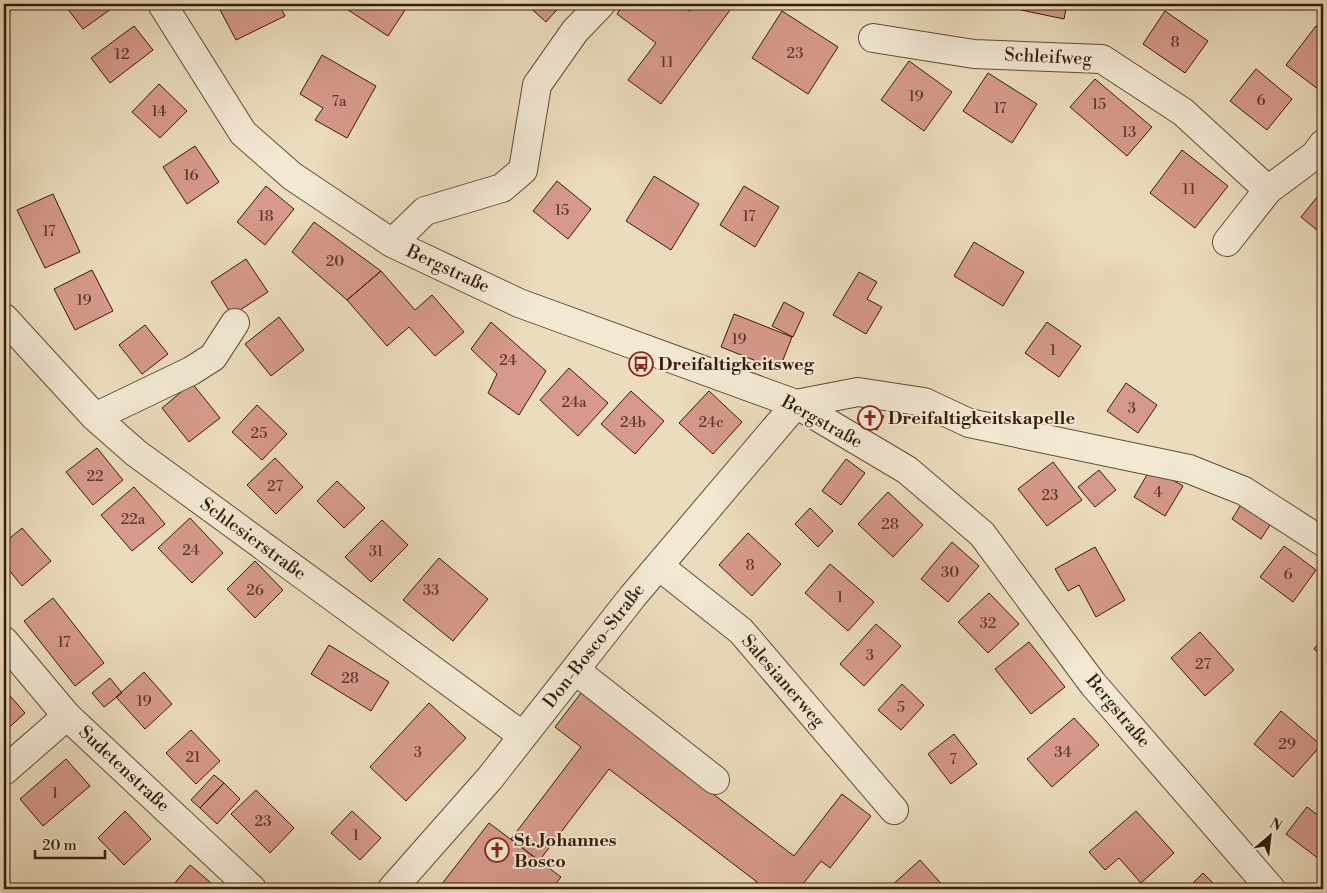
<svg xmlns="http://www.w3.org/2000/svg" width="1327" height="893" font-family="'Libre Bodoni',serif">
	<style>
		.building { fill: #d6998b; stroke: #361c09 }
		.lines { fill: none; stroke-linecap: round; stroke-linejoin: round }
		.minor-casing { stroke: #634c36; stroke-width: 30 }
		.minor { stroke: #f2e8d4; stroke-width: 28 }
		.labels { text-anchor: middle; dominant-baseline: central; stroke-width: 4; stroke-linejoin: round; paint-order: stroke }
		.number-label { font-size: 15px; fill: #5e3b2a }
		.street-label { font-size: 18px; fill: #361c09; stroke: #f2e8d4 }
		.poi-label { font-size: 18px; font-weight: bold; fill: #361c09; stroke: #f2e8d4; text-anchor: start }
	</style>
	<rect width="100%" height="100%" fill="#ebdcbd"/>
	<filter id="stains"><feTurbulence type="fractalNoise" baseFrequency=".004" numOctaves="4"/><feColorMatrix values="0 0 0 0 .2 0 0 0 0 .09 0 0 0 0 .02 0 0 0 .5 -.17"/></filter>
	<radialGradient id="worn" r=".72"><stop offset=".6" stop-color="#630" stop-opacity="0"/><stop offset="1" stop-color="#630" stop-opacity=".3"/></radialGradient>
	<!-- building -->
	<path class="building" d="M64 4H118L83 29Z
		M217 4H279L285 16 236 40Z
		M343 4H409L388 36 342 6Z
		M526 4H562L546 22Z
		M624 4H679L690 11 695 4H730L733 6 661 104 628 80 656 43 617 14Z
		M1022 4H1067L1064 19 1021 10Z
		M782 11 838 47 808 94 752 58Z
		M1165 11 1208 41 1185 73 1143 44Z
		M134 26 153 50 110 83 91 58Z
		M1316 26 1323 31 1322 92 1286 65Z
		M322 55 376 86 347 138 315 120 323 108 300 94Z
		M909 61 952 92 924 131 881 100Z
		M1256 69 1292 99 1267 130 1230 101Z
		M988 73 1037 104 1012 143 963 111Z
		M1095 79 1152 127 1127 156 1070 107Z
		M159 84 187 111 160 138 132 112Z
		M195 146 219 182 187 204 163 167Z
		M1182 150 1228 186 1195 228 1150 193Z
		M654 176 699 204 671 250 626 221Z
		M557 181 591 209 568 239 533 211Z
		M266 186 294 209 265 245 237 222Z
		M744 186 779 207 755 247 720 225Z
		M1322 191 1323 192V235L1301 217Z
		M53 194 80 252 45 268 17 210Z
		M314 222 381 271 347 300 292 252Z
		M974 242 1024 272 1003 306 954 276Z
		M246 259 268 292 232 315 211 282Z
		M92 270 113 311 75 330 54 289Z
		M381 271 415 310 432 295 464 332 435 356 409 327 387 346 347 300Z
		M859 272 877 282 867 299 882 307 866 334 833 315Z
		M784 302 804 313 793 337 772 326Z
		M734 314 792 337 779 370 721 347Z
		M279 317 304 350 271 376 245 344Z
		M491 322 546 371 519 415 488 393 497 374 471 349Z
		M1047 322 1081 346 1059 377 1025 353Z
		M145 325 168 354 142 374 119 345Z
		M569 368 608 403 578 436 540 400Z
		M192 383 220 418 189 442 162 408Z
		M1126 383 1157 405 1138 433 1107 411Z
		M631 391 664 421 635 454 601 424Z
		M709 391 742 422 713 454 679 423Z
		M257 405 287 434 262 460 232 432Z
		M864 406 884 416 877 430 857 420Z
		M97 448 123 480 93 505 66 472Z
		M275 458 303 487 276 514 247 485Z
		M846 459 865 473 841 505 822 491Z
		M1053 462 1082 500 1047 526 1018 489Z
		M1151 468 1183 486 1165 516 1134 497Z
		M1099 470 1116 490 1095 507 1078 487Z
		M337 481 365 508 344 528 317 501Z
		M134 487 165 524 132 551 101 515Z
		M888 492 923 525 893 557 858 524Z
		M1242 503 1272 522 1261 539 1232 519Z
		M810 508 833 531 818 547 795 524Z
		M190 518 223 553 192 583 158 548Z
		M382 520 408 545 371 582 345 557Z
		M22 528 51 561 22 586 4 564V543Z
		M748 533 781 564 752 596 719 565Z
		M952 542 979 566 948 602 921 579Z
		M1284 546 1316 570 1293 602 1260 577Z
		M1095 547 1125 600 1096 617 1079 585 1068 591 1055 569Z
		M439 558 488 599 453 641 403 600Z
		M255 561 283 590 255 618 227 589Z
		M830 564 874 602 848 631 805 593Z
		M989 593 1019 624 988 653 958 622Z
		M53 598 104 663 75 686 24 621Z
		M876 624 901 646 864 686 840 664Z
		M1200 632 1234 670 1205 696 1171 658Z
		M1323 638V657L1314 649Z
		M1029 642 1065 687 1031 714 995 669Z
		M329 645 389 682 371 711 311 674Z
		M144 672 172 704 145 729 116 697Z
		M110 678 122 693 104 707 92 693Z
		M902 684 924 705 901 730 878 710Z
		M4 689 25 713 4 732Z
		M581 693 794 856 842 794 871 816 830 868 821 861 799 889H751L757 882 609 769 539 861 511 839 581 747 555 727Z
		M429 703 466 738 406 801 370 767Z
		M1281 711 1321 745 1293 777 1254 744Z
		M1074 718 1099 745 1052 787 1027 759Z
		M191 730 220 761 196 784 166 753Z
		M954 734 977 764 951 784 928 754Z
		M66 759 90 786 43 826 20 799Z
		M214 775 224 783 200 808 191 800Z
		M224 783 240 799 217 824 200 808Z
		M256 790 294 828 270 853 231 814Z
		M1307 807 1323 819V862L1286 834Z
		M125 811 151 839 124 865 98 838Z
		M352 811 381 838 360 860 331 833Z
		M1136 811 1174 853 1141 883 1119 858 1105 870 1089 852Z
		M489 823 561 877 552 889H438Z
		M920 860 946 889H892L890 887Z
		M190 865 218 889H170Z
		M1203 873 1219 889H1187Z"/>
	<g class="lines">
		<!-- minor casing -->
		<g class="minor-casing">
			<path id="minor" d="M162 4 243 133 292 176 392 243 519 303 796 404 907 470 982 534 1093 684 1271 889
				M873 38 974 54 1102 59 1183 112 1268 190
				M1227 242 1268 190 1315 155 1323 144
				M392 243 425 211 502 188 523 170 537 85 575 31 601 4
				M4 318 95 417 136 453 523 736
				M796 404 858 392 924 402 969 423 1189 469 1244 491 1323 542
				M95 417 191 371 213 357 235 323
				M659 566 741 631 894 810
				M4 641 67 716 252 889
				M575 670 715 780
				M4 771 67 716
				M392 889 490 778 633 596 796 404"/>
		</g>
		<!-- minor -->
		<use href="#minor" class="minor"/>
	</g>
	<!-- icons -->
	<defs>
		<g id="bus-ring" transform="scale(1.25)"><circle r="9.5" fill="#f2e8d4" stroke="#8f2418" stroke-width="1.5"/><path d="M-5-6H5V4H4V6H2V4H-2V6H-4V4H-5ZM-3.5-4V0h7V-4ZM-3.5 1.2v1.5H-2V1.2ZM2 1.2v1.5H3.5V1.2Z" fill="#8f2418"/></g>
		<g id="church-ring" transform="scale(1.25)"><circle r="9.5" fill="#f2e8d4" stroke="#8f2418" stroke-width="1.5"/><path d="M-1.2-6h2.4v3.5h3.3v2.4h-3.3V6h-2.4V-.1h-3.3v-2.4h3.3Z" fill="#8f2418"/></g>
	</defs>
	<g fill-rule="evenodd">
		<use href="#bus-ring" x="641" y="364"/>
		<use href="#church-ring" x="870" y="418"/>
		<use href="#church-ring" x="497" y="850"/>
	</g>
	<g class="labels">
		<!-- number labels -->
		<g class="number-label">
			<text x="1175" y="42">8</text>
			<text x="795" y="53">23</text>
			<text x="122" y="54">12</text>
			<text x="667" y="62">11</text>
			<text x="916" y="96">19</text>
			<text x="1261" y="100">6</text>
			<text x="339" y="101">7a</text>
			<text x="1099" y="104">15</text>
			<text x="1000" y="108">17</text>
			<text x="159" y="111">14</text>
			<text x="1129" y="132">13</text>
			<text x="191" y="175">16</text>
			<text x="1189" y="189">11</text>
			<text x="562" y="210">15</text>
			<text x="266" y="216">18</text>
			<text x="749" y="216">17</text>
			<text x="49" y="231">17</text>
			<text x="335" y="261">20</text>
			<text x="84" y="300">19</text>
			<text x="739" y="339">19</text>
			<text x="1053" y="350">1</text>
			<text x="508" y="360">24</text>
			<text x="574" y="402">24a</text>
			<text x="1132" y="408">3</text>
			<text x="633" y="422">24b</text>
			<text x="711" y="422">24c</text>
			<text x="259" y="433">25</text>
			<text x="95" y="476">22</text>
			<text x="275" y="486">27</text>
			<text x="1158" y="492">4</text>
			<text x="1050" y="495">23</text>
			<text x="133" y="519">22a</text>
			<text x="890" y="524">28</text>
			<text x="191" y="550">24</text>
			<text x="376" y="551">31</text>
			<text x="750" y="565">8</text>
			<text x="950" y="572">30</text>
			<text x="1288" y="574">6</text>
			<text x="255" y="590">26</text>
			<text x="431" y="590">33</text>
			<text x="840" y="597">1</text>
			<text x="988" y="623">32</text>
			<text x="64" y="642">17</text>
			<text x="870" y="655">3</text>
			<text x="1203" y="664">27</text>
			<text x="350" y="678">28</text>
			<text x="144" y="701">19</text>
			<text x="901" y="707">5</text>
			<text x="1287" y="744">29</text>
			<text x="418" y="752">3</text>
			<text x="1063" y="752">34</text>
			<text x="193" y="757">21</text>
			<text x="953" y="759">7</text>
			<text x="55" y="793">1</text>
			<text x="263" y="821">23</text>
			<text x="356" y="835">1</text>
		</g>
		<!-- street labels -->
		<g class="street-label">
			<text transform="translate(1048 57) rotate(3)">Schleifweg</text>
			<text transform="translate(448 269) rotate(25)">Bergstraße</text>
			<text transform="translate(822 422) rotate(29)">Bergstraße</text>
			<text transform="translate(253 539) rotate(36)">Schlesierstraße</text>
			<text transform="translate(594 646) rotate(-52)">Don-Bosco-Straße</text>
			<text transform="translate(783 681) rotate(49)">Salesianerweg</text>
			<text transform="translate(1118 711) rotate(50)">Bergstraße</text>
			<text transform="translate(124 769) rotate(43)">Sudetenstraße</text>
		</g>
		<!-- poi labels -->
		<g class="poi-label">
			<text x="658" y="364">Dreifaltigkeitsweg</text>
			<text x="888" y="418">Dreifaltigkeitskapelle</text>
			<text x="514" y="840">St. Johannes<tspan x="514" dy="21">Bosco</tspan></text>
		</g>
	</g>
	<!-- margin -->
	<rect width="1327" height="893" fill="none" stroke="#ebdcbd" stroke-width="20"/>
	<rect x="5" y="5" width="1317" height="883" fill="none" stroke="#361c09" stroke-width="2.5"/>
	<rect x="10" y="10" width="1307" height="873" fill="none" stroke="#361c09"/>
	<!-- north arrow -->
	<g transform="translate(1270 836) rotate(28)" stroke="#f2e8d4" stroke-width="4" paint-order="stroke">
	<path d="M0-4L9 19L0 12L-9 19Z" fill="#361c09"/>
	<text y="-8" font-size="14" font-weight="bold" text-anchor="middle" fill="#361c09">N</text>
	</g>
	<!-- scale -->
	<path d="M35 850v8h70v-8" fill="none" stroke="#361c09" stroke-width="2.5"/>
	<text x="42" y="850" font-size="15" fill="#361c09" stroke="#f2e8d4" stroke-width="4" paint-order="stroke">20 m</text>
	<rect width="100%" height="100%" filter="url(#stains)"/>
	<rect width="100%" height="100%" fill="url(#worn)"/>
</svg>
